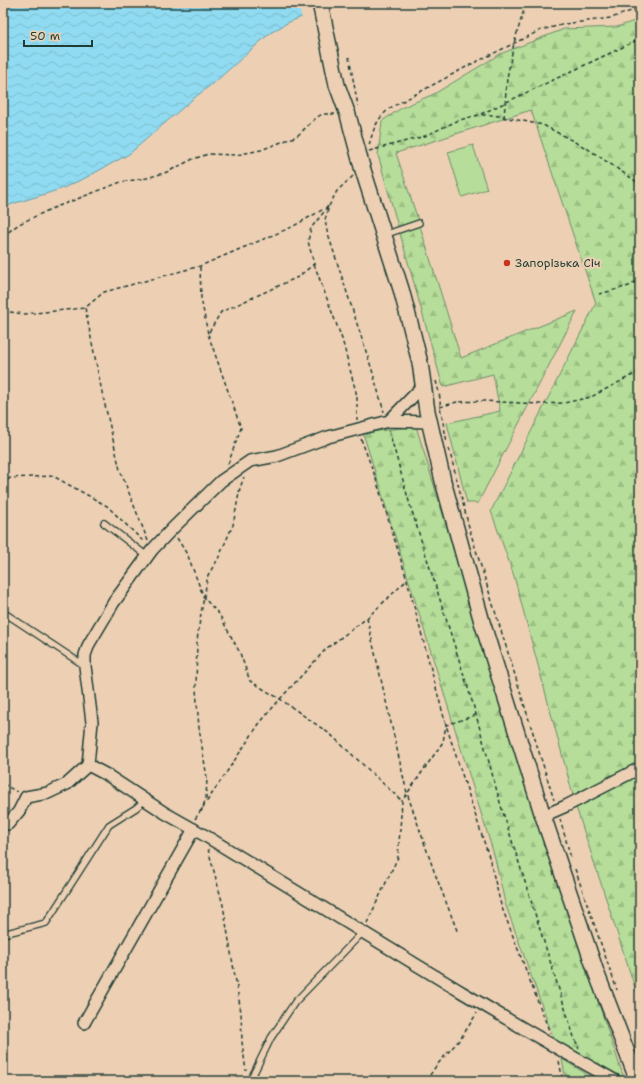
<svg xmlns="http://www.w3.org/2000/svg" width="643" height="1084" font-family="'Shantell Sans',sans-serif">
	<style>
		.green { fill: #b6dd99; stroke: #6a8d66 }
		.forest { fill: url(#forest-firs); stroke: #6a8d66 }
		.water { fill: url(#water-waves); stroke: #639ca5 }
		.pier { fill: #edd0b4 }
		.lines { fill: none; stroke-linecap: round; stroke-linejoin: round }
		.lane-casing { stroke: #1f3d34; stroke-width: 8 }
		.street-casing { stroke: #1f3d34; stroke-width: 14 }
		.secondary-casing { stroke: #1f3d34; stroke-width: 18 }
		.path { stroke: #1f3d34; stroke-width: 1.5; stroke-dasharray: 4 3; stroke-linecap: butt }
		.lane { stroke: #edd0b4; stroke-width: 5.5 }
		.street { stroke: #edd0b4; stroke-width: 11 }
		.secondary { stroke: #edd0b4; stroke-width: 15 }
		.poi-dot { fill: #c8321e; stroke: #edd0b4; stroke-width: 1.5 }
		.labels { text-anchor: middle; dominant-baseline: central; stroke-width: 4; stroke-linejoin: round; paint-order: stroke }
		.poi-label { font-size: 12px; fill: #1f3d34; stroke: #edd0b4; text-anchor: start }
	</style>
	<defs>
		<pattern id="forest-firs" width="22" height="20" patternUnits="userSpaceOnUse"><rect width="22" height="20" fill="#b6dd99"/><path d="M5 1l3.5 6h-7zM16 11l3.5 6h-7z" fill="#9cbf84"/></pattern>
		<pattern id="water-waves" width="16" height="10" patternUnits="userSpaceOnUse"><rect width="16" height="10" fill="#90dbf1"/><path d="M0 5q4-4 8 0t8 0" fill="none" stroke="#7cbdcf"/></pattern>
	</defs>
	<rect width="100%" height="100%" fill="#edd0b4"/>
	<filter id="ink" filterUnits="userSpaceOnUse"><feTurbulence type="fractalNoise" baseFrequency=".025" numOctaves="2"/><feDisplacementMap in="SourceGraphic" scale="8" xChannelSelector="R" yChannelSelector="G"/><feConvolveMatrix kernelMatrix="1 2 1 2 8 2 1 2 1" color-interpolation-filters="sRGB"/></filter>
	<g filter="url(#ink)">
		<!-- green -->
		<path class="green" d="M473 145 487 189 462 197 448 152Z"/>
		<!-- forest -->
		<path class="forest" d="M640 19V1003L577 810 514 576 491 511 596 303 531 110 396 153 419 223 461 358 577 311 478 503H467L447 423 500 411 493 374 443 387 378 155 382 121 403 107 434 94 500 54 564 29 617 27Z
			M416 426 534 813 625 1081H623L556 1045 505 903 495 858 363 433Z
			M562 1059 598 1081H566Z"/>
		<!-- water -->
		<path class="water" d="M3 3H357L325 8 289 22 270 33 216 81 194 98 129 154 87 177 61 189 29 199 12 204 3 209Z"/>
		<!-- pier -->
		<path class="pier" d="M298 3H324L326 10 302 19Z"/>
		<g class="lines">
			<!-- lane casing -->
			<g class="lane-casing">
				<path id="lane" d="M384 235 419 223
					M104 523 147 556
					M3 612 85 666
					M3 934 46 923 109 825 136 808 145 800
					M250 1081 271 1038 295 1002 363 932"/>
			</g>
			<!-- street casing -->
			<g class="street-casing">
				<path id="street" d="M389 421 423 386
					M88 765 107 775 165 813 204 835C341 918 476 1004 616 1081
					M543 816 566 806 640 768
					M8 824 19 811 26 797 48 793 67 784 88 765 92 722 85 666V655L89 644 114 602 152 550 172 529 221 481 250 461 277 456 328 437 389 421 429 422
					M84 1023 194 829"/>
			</g>
			<!-- secondary casing -->
			<g class="secondary-casing">
				<path id="secondary" d="M320 3 337 85 348 115 362 167 401 289 411 327 420 363 427 411 443 481 482 622 543 816 596 972 638 1081"/>
			</g>
			<!-- path -->
			<path class="path" d="M349 57 358 106
				M481 114 640 39
				M504 118 507 78 514 43 526 3
				M369 145C374 128 376 120 390 108L468 66 541 30 565 24 611 18 640 8
				M369 151 425 136 459 120 479 115H493L543 125 588 149 640 184
				M353 176 337 191 329 206 325 220 327 231 372 370 384 412
				M637 182 640 192
				M3 236 19 224 51 209 121 182 147 178 167 172 193 159 208 154 236 155 261 150 297 136 316 118 322 114H336
				M314 264 342 339 357 396V420
				M200 267 201 298 208 334
				M599 294 629 286 640 279
				M3 311 24 314 85 308
				M436 381C438 389 441 398 440 407L447 442
				M440 407 457 402 483 401 539 404 564 403 591 397 640 371
				M389 431 410 505 473 704 501 806 574 1037 579 1049
				M361 439 375 476 407 580 446 725 489 857 501 905 550 1033
				M449 449 470 531 554 800
				M228 464 241 428 208 334 221 312 298 277 314 264 308 241 311 228 328 207
				M3 485 10 478 53 476 107 506 145 543
				M177 538 188 556 204 598 219 614 240 653 250 681 280 699 330 734 402 801
				M148 541 120 470 102 392 85 308 104 292 200 266 292 227 329 206
				M367 618 407 793 434 871 458 933
				M3 784 17 792
				M201 812 206 798 207 778 199 728 196 689 197 641 200 619 208 575 218 559 233 525 240 488 244 477
				M195 819 259 724 280 699 327 648 367 618 407 580
				M560 819 571 858
				M208 849 223 905 241 1012 242 1042 246 1071
				M575 869 617 990
				M367 923 398 857 402 801 443 742 446 725 476 715
				M559 1061 563 1081
				M426 1081 436 1066 461 1038 477 1013"/>
			<!-- lane -->
			<use href="#lane" class="lane"/>
			<!-- street -->
			<use href="#street" class="street"/>
			<!-- secondary -->
			<use href="#secondary" class="secondary"/>
		</g>
	</g>
	<!-- markers -->
	<circle class="poi-dot" cx="507" cy="263" r="4"/>
	<g class="labels">
		<!-- poi labels -->
		<g class="poi-label">
			<text x="515" y="263">Запорізька Січ</text>
		</g>
	</g>
	<!-- margin -->
	<rect width="643" height="1084" fill="none" stroke="#edd0b4" stroke-width="16"/>
	<rect x="8" y="8" width="627" height="1068" fill="none" stroke="#1f3d34" stroke-width="1.5" filter="url(#ink)"/>
	<!-- scale -->
	<path d="M24 40v6h68v-6" fill="none" stroke="#1f3d34" stroke-width="2"/>
	<text x="30" y="40" font-size="12" fill="#1f3d34" stroke="#edd0b4" stroke-width="3" paint-order="stroke">50 m</text>
</svg>
